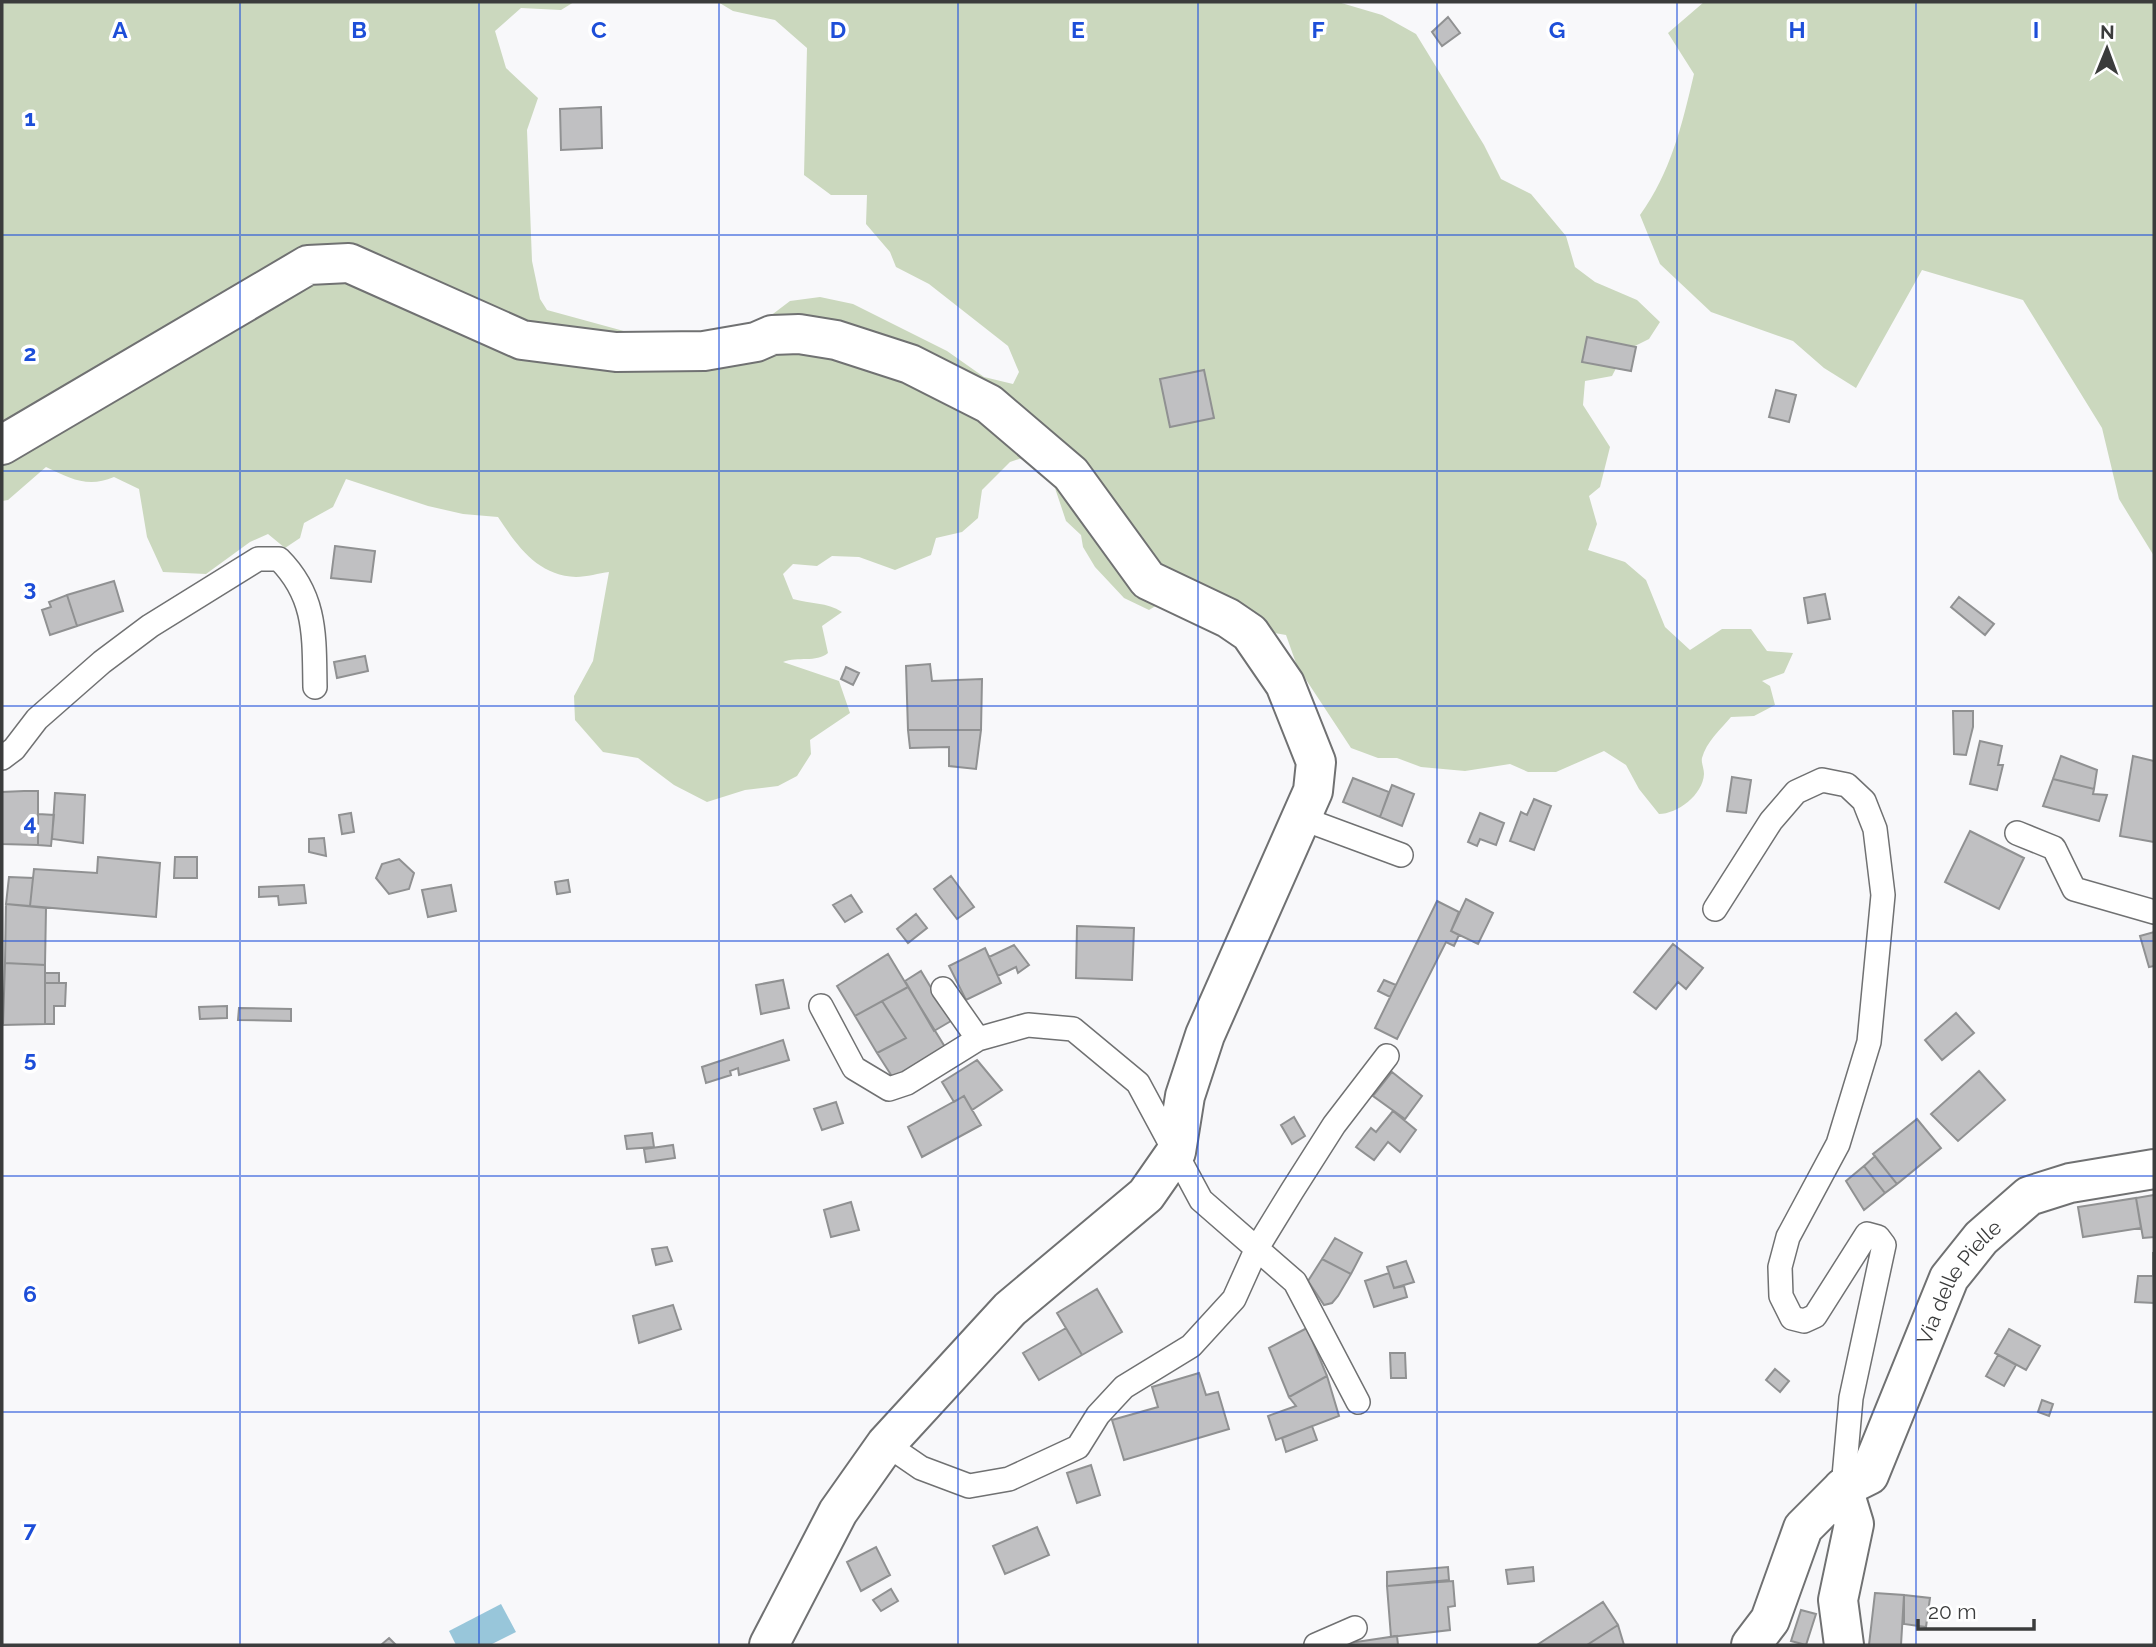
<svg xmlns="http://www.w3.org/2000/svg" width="2156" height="1647" font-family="Raleway,sans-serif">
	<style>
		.green { fill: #cbd8be }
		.water { fill: #98c6da }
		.building { fill: #c0c0c2; stroke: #909192; stroke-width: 2 }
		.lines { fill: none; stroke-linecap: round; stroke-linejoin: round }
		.service-casing { stroke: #707172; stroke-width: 26 }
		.minor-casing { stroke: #707172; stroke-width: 42 }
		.service { stroke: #fff; stroke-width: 23 }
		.minor { stroke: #fff; stroke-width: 38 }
		.grid { fill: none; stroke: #1d4ed8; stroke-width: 2; stroke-opacity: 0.55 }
		.labels { text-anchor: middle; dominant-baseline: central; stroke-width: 7; stroke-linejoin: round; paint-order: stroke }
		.street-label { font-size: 21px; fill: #3b3c3c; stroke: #fff }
		.grid-label { font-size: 23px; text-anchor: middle; font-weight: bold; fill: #1d4ed8; stroke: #fff; stroke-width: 7; stroke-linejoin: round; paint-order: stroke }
	</style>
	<rect width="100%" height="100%" fill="#f8f8fa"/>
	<!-- green -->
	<path class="green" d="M2 2H574L561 10 521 8 495 31 506 68 538 98 527 130 532 261 540 299 547 310 642 336 757 326 790 301 820 297 853 304 947 351 984 377 1013 384 1019 372 1008 346 929 284 896 267 890 252 866 224 867 195H831L804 175 807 48 775 20 733 11 718 2H1338L1382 15 1416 34 1484 145 1501 179 1531 194 1566 236 1575 267 1595 282 1637 300 1660 322 1649 339 1625 351 1612 376 1585 381 1583 405 1610 447 1600 487 1589 496 1597 524 1588 550 1625 562 1646 580 1665 627 1690 650 1722 629H1751L1767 651 1793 653 1784 673 1762 681 1770 686 1775 705 1754 716 1731 717C1721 729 1706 742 1702 758 1701 763 1704 768 1704 774 1703 795 1677 814 1659 814L1639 789 1626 765 1604 751 1556 772H1528L1510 764 1465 771 1421 767 1397 758H1378L1351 748 1297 666 1286 635 1256 630 1232 611 1154 574 1078 468 994 397 913 356 838 332 800 325 770 326 753 334 704 343 616 344 524 332 351 255 305 256 2 435Z
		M1704 2H2154V556L2119 499 2102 428 2023 300 1922 270 1856 388 1824 368 1793 341 1711 312 1660 264 1640 215C1671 172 1682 125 1694 74L1668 33Z
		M347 272 520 348 615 361 705 360 758 351 774 344 798 343 834 349 907 372 984 411 1065 480 1142 587 1167 599 1149 610 1124 598 1095 567 1083 547 1081 535 1066 521 1054 485 1031 455 1010 462 982 490 978 518 962 532 936 538 931 555 895 570 859 557 832 556 817 566 793 564 783 574 793 599C810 604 827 602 842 612L822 626 828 653C816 663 798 656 783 662L839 681 850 713 810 740 811 754 797 776 778 786 745 790 707 802 674 785 638 758 603 752 575 720 574 696 593 661 609 572C599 573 587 577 576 577 538 576 517 546 498 517L463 514 428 506 346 479 333 507 304 523 300 538 285 548 268 534 250 542 206 574 163 572 147 537 139 489 114 477C88 488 71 479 46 467L8 500 2 501V455L310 274Z"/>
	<!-- water -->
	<path class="water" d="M501 1604 516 1632 490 1645H456L449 1631Z"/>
	<!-- building -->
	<path class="building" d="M1448 17 1460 33 1442 46 1432 32Z
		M601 107 602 148 561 150 560 109Z
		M1587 337 1636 347 1631 371 1582 362Z
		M1204 370 1214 418 1170 427 1160 379Z
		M1776 390 1796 395 1789 422 1769 417Z
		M335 546 375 551 371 582 331 578Z
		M114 581 123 611 77 626 67 595Z
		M1825 594 1830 619 1808 623 1804 598Z
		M67 595 77 626 50 635 42 610 51 607 49 602Z
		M1959 597 1994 624 1985 635 1951 607Z
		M365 656 368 671 337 678 334 662Z
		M930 664 932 681 982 679 981 730H908L906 666Z
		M846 667 859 673 853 685 841 679Z
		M1953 711H1973V727L1966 755 1954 754Z
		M908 730H981L976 769 949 766V747L910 748Z
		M1980 741 2002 746 1998 765H2003L1997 790 1970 784Z
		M2061 756 2097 770 2094 789 2053 779Z
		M2133 756 2154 761V842L2120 836Z
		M1732 777 1751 780 1746 813 1727 811Z
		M1353 778 1389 792 1380 817 1343 802Z
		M2053 779 2094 789 2093 794 2107 795 2099 821 2043 806Z
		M1392 785 1414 794 1402 826 1380 817Z
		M24 791H38V845L2 844V792Z
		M55 793 85 795 83 843 52 839Z
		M1534 799 1551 806 1534 850 1510 841 1521 812 1527 815Z
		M351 813 354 832 342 834 339 815Z
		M1480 813 1504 823 1496 845 1480 839 1477 846 1468 842Z
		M38 814 54 815 51 846 38 845Z
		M1970 831 2024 858 1999 909 1945 882Z
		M324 838 326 856 309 852V839Z
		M98 857 160 863 156 917 30 906 34 869 97 873Z
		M175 857H197V878H174Z
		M399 859 414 873 409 889 389 894 376 878 382 864Z
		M951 876 974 907 957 919 934 889Z
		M9 877 33 878 30 906 6 904Z
		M568 880 570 892 557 894 555 882Z
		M304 885 306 903 279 905 278 896 259 897V887Z
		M451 885 456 911 428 917 422 890Z
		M851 895 862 912 845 922 833 905Z
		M1466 899 1493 913 1478 944 1451 931Z
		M1437 901 1459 912 1451 931 1459 935 1454 946 1446 942 1397 1039 1375 1028Z
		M6 904 46 908 45 965 5 963Z
		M916 914 927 928 908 943 897 929Z
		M1077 926 1134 928 1132 980 1076 978Z
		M2154 932V966L2149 967 2140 936Z
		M1673 944 1703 968 1686 989 1678 982 1656 1009 1634 992Z
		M1014 945 1029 965 1018 973 1016 967 998 976 989 957Z
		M985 948 1001 983 966 1000 949 966Z
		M888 954 908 987 855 1016 837 986Z
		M5 963 45 965V1024L3 1025Z
		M921 971 951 1021 934 1031 905 981Z
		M45 973H59V983H45Z
		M783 980 789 1008 761 1014 756 985Z
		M1384 980 1396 985 1390 997 1378 991Z
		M45 983H66L65 1006H54V1024H45Z
		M908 987 945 1047 893 1078 877 1053 906 1038 882 1001Z
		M882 1001 906 1038 877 1053 855 1016Z
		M227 1006V1018L200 1019 199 1007Z
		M239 1008 291 1009V1021L238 1020Z
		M1956 1013 1974 1033 1942 1060 1925 1040Z
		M783 1040 789 1060 739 1075 738 1068 730 1071 731 1075 706 1083 702 1067Z
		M977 1060 1002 1090 972 1110 964 1096 954 1102 942 1082Z
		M1979 1071 2005 1100 1958 1141 1931 1114Z
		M1392 1072 1422 1096 1405 1119 1373 1096Z
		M964 1096 981 1125 922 1157 908 1127Z
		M836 1102 843 1123 822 1130 814 1109Z
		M1393 1111 1416 1130 1400 1152 1388 1142 1374 1160 1356 1147 1371 1128 1376 1132Z
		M1294 1117 1305 1136 1292 1144 1281 1125Z
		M1917 1119 1941 1148 1897 1184 1873 1154Z
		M652 1133 654 1147 627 1149 625 1136Z
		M673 1145 675 1158 646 1162 644 1149Z
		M1875 1156 1897 1184 1885 1193 1864 1166Z
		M1864 1166 1885 1193 1864 1210 1846 1181Z
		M2154 1195V1237L2143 1238 2136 1198Z
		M2136 1198 2141 1228 2083 1237 2078 1207Z
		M851 1202 859 1230 831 1237 824 1210Z
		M1335 1238 1362 1253 1351 1274 1322 1259Z
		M667 1247 672 1261 656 1265 652 1249Z
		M2153 1252 2154 1303 2135 1302 2138 1276H2153Z
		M1322 1259 1351 1274 1338 1296 1332 1303 1324 1305 1308 1281Z
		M1406 1261 1414 1282 1394 1288 1387 1267Z
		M1389 1273 1394 1288 1404 1286 1407 1297 1374 1307 1365 1281Z
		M1097 1289 1122 1332 1082 1355 1057 1313Z
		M673 1305 681 1329 639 1343 633 1316Z
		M1066 1328 1082 1355 1039 1380 1023 1353Z
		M1307 1328 1327 1376 1289 1397 1269 1348Z
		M2009 1329 2040 1346 2026 1370 1995 1353Z
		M1390 1353H1405L1406 1378H1391Z
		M1998 1355 2016 1365 2004 1386 1986 1376Z
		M1775 1369 1789 1381 1780 1392 1766 1380Z
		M1199 1373 1206 1395 1218 1392 1229 1429 1124 1460 1112 1420 1158 1407 1152 1387Z
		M1327 1376 1339 1416 1276 1440 1268 1416 1296 1406 1289 1397Z
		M2042 1400 2053 1404 2049 1416 2038 1412Z
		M1312 1426 1317 1440 1286 1452 1282 1438Z
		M1091 1465 1100 1495 1077 1503 1067 1473Z
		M1037 1527 1049 1555 1005 1574 993 1546Z
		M876 1547 890 1575 861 1591 847 1562Z
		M1448 1567 1449 1580 1387 1586V1572Z
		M1533 1567 1534 1581 1508 1584 1506 1570Z
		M1453 1581 1455 1606 1448 1607 1450 1630 1391 1637 1387 1586Z
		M891 1589 898 1601 881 1611 873 1600Z
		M1875 1593 1904 1595 1901 1645H1869Z
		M1904 1595 1930 1598 1926 1627 1904 1624Z
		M1603 1602 1618 1625 1587 1645H1537Z
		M1801 1610 1816 1614 1806 1645 1791 1641Z
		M1618 1625 1624 1645H1587Z
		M1397 1636 1398 1645H1350L1349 1643Z
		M389 1638 396 1645H381Z"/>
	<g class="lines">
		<!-- service casing -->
		<g class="service-casing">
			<path id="service" d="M2 758 14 749 37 719 102 662 150 626 258 559H279C317 597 314 637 315 687
				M1301 818 1401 855
				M2017 833 2054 848 2074 889 2154 912
				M1715 909 1771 821 1796 792 1822 780 1847 785 1864 801 1875 829 1883 895 1869 1042 1838 1144 1788 1237 1780 1267 1781 1296 1792 1318 1804 1321 1815 1316 1867 1234 1878 1237 1884 1245 1851 1398 1843 1488
				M943 989 978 1039
				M821 1006 854 1068 889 1089 907 1083 978 1039 1028 1025 1073 1029 1138 1083 1201 1200 1295 1282 1358 1402
				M886 1444 921 1468 969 1486 1009 1479 1078 1447 1098 1415 1124 1387 1191 1346 1234 1299 1257 1248 1292 1191 1334 1125 1387 1056
				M1316 1645 1355 1628"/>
		</g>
		<!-- minor casing -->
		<g class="minor-casing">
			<g id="minor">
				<path d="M2 445 308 265 349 263 522 340 616 352 704 351 756 342 772 335 799 334 836 340 910 364 989 404 1071 474 1148 580 1228 618 1250 633 1285 684 1316 762 1313 791 1205 1035 1185 1096 1176 1152 1146 1195 1010 1309 886 1444 838 1512 769 1645"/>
				<path d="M1843 1488 1854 1524 1838 1600 1844 1645"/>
				<path id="s1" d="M1751 1645 1770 1620 1803 1528 1843 1488 1869 1475 1949 1278 1981 1238 2029 1196 2070 1183 2154 1169"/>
			</g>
		</g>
		<!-- service -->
		<use href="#service" class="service"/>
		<!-- minor -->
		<use href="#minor" class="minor"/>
	</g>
	<!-- grid -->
	<path class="grid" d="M240 2V1645M479 2V1645M719 2V1645M958 2V1645M1198 2V1645M1437 2V1645M1677 2V1645M1916 2V1645M2 235H2154M2 471H2154M2 706H2154M2 941H2154M2 1176H2154M2 1412H2154"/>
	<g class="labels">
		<!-- street labels -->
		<g class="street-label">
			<text stroke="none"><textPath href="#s1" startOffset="429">Via delle Pielle</textPath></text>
		</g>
	</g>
	<g class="grid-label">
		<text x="120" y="38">A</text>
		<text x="359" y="38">B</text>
		<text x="599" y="38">C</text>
		<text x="838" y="38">D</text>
		<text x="1078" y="38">E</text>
		<text x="1318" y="38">F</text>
		<text x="1557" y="38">G</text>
		<text x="1797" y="38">H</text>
		<text x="2036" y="38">I</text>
		<text x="30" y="126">1</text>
		<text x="30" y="361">2</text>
		<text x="30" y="596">3</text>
		<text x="30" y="831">4</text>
		<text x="30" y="1067">5</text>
		<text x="30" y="1302">6</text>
		<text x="30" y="1537">7</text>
	</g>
	<!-- border -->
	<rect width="2156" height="1647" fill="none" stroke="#3b3c3c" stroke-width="7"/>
	<!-- north arrow -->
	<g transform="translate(2107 49) rotate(1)" stroke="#ffffff" stroke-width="5" paint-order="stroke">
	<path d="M0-5L12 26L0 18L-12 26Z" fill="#3b3c3c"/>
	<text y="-10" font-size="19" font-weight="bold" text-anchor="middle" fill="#3b3c3c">N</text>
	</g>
	<!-- scale -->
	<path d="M1918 1619v10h116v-10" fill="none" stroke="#3b3c3c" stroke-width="3.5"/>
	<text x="1928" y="1619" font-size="21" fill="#3b3c3c" stroke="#ffffff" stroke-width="5" paint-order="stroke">20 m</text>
</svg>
